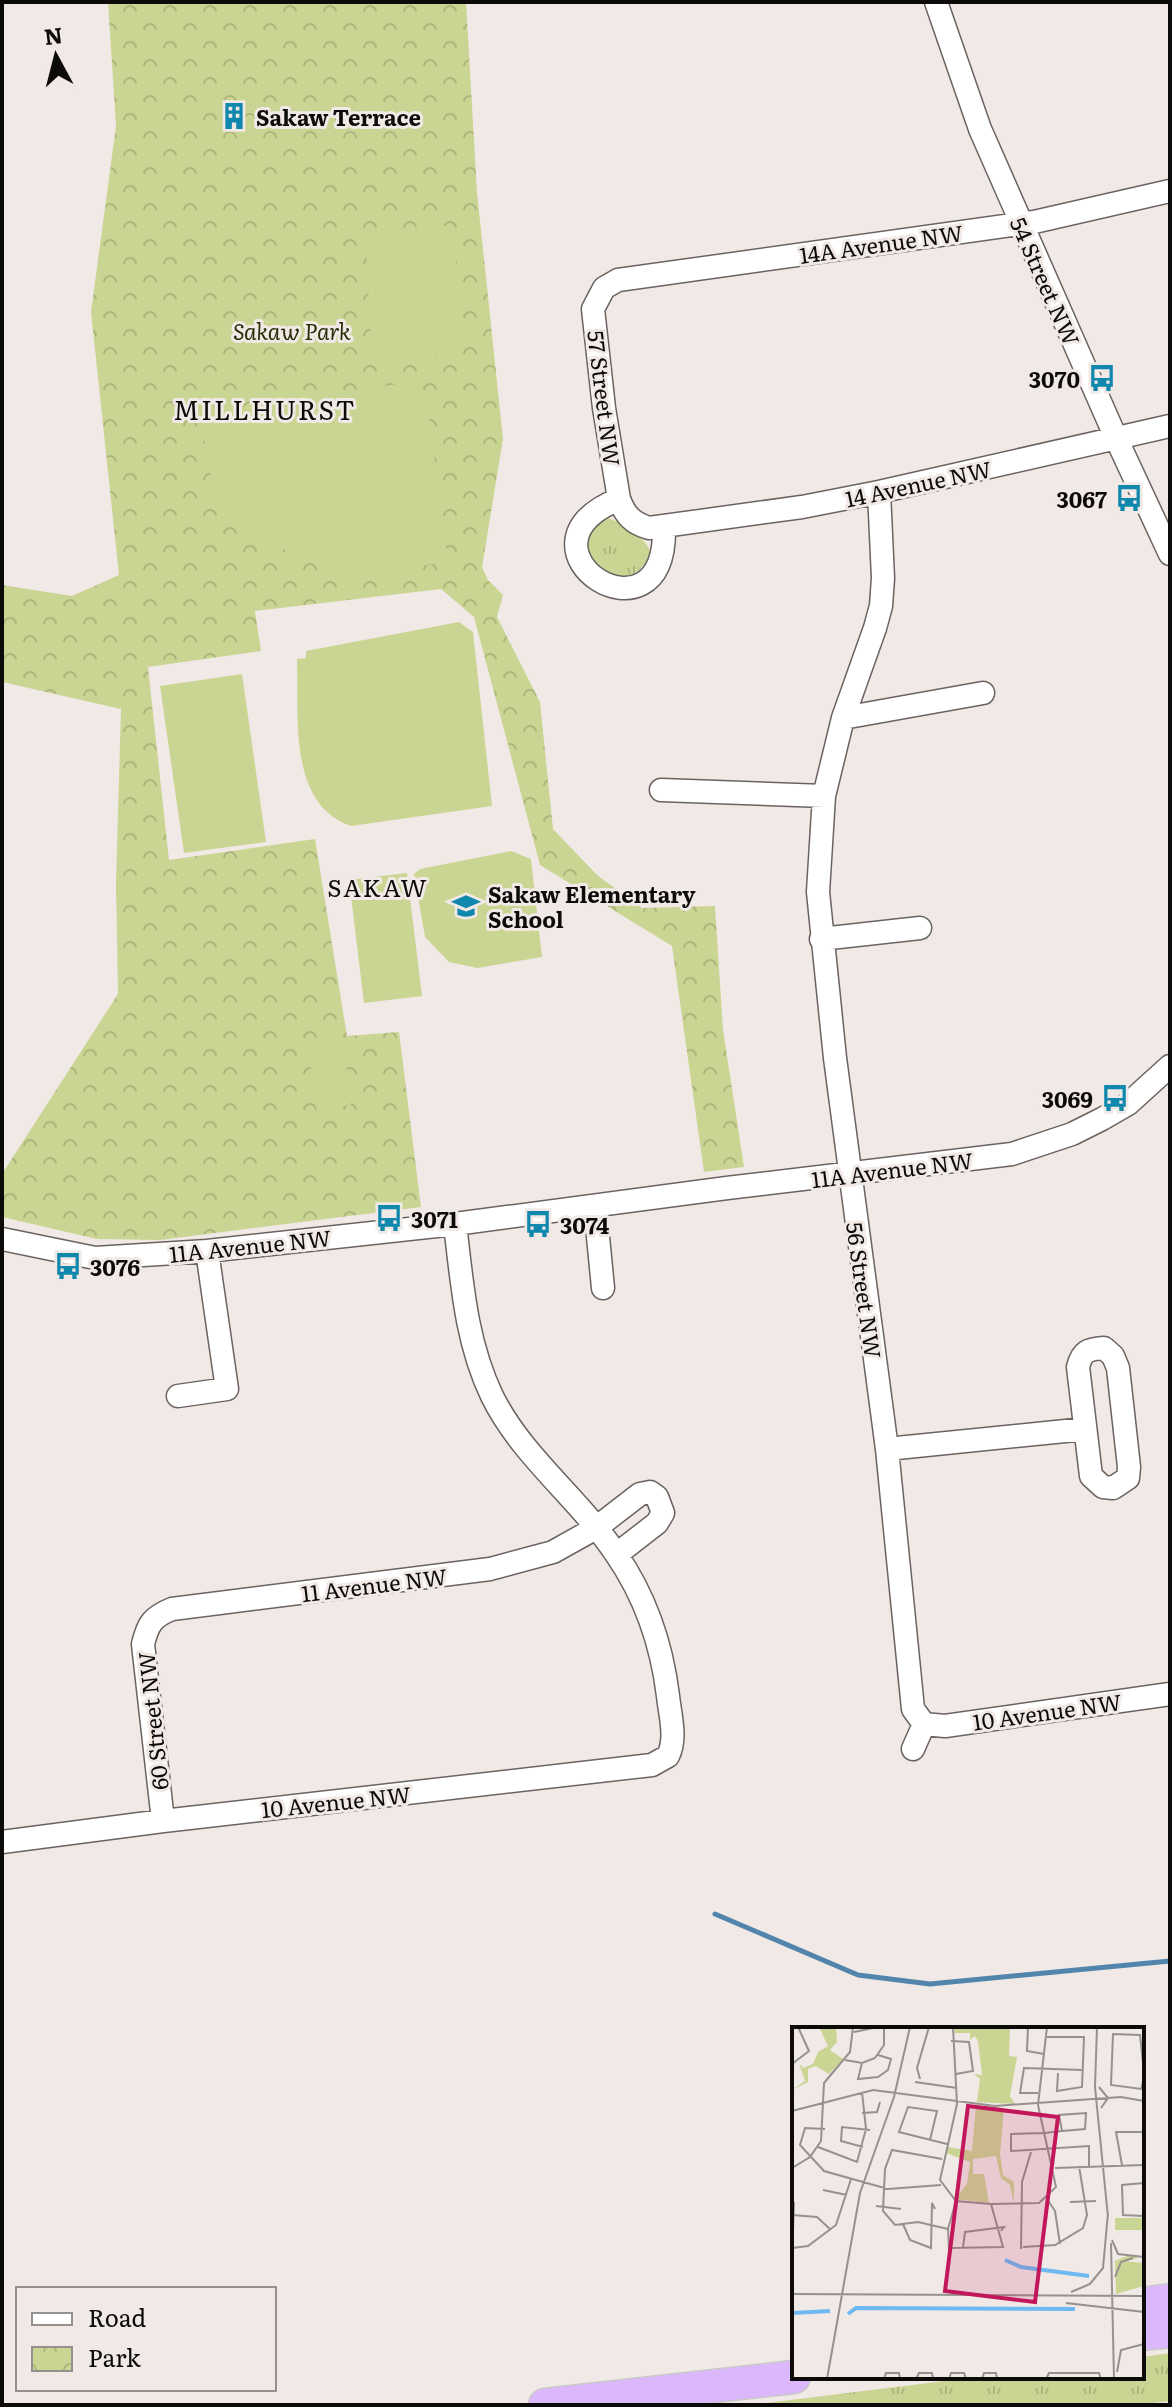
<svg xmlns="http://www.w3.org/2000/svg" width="1172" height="2407" font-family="Literata,serif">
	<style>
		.grass { fill: url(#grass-tufts) }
		.park { fill: url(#park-crowns) }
		.garden { fill: #cad593 }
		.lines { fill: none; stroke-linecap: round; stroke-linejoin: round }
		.stream { stroke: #5285ac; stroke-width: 5 }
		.minor-casing { stroke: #6a6360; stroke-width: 25 }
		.highway-casing { stroke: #cac9c9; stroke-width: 35 }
		.minor { stroke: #fff; stroke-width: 22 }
		.highway { stroke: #dbb7fc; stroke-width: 32 }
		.labels { text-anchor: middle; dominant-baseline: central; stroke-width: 6; stroke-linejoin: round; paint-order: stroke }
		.poi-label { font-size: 22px; font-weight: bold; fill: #0d0b0a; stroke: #f1e9e6; text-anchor: start }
		.street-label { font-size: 22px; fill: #0d0b0a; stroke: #f1e9e6 }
		.park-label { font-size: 22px; font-style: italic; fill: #2a2e09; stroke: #f1e9e6 }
		.neighbourhood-label { font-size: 24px; letter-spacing: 2px; fill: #0d0b0a; stroke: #f1e9e6 }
		.quarter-label { font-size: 26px; letter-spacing: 2px; fill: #0d0b0a; stroke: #f1e9e6 }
		.inset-river { fill: none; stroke: #6fb9f2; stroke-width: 4 }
		.inset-road { fill: none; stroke: #96908e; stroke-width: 2 }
		.view { fill: #c2185b; fill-opacity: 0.15; stroke: #c2185b; stroke-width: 4 }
		.inset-edge { fill: none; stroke: #0d0b0a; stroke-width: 4 }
	</style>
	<defs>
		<pattern id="grass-tufts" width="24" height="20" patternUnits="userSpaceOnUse" patternTransform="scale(2)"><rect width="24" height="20" fill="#cad593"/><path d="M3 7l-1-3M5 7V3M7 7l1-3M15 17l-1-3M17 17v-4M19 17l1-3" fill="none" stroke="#acb67d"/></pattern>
		<pattern id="park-crowns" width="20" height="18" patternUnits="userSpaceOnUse" patternTransform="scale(2)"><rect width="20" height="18" fill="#cad593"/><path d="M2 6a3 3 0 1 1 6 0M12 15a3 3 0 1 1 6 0" fill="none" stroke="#acb67d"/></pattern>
	</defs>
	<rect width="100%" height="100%" fill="#f1e9e6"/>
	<!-- grass -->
	<path class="grass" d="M608 518C622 522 651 540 651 556 630 585 620 580 593 564L587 545 594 525Z
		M1170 2353V2401L1134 2405H750L977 2377H1142V2357Z"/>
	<!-- park -->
	<path class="park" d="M108 2H466L477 192 503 439 482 567 488 580 503 595 497 617 540 702 553 829 597 875 642 908 715 906 723 1030 744 1167 704 1172 672 946 540 865 474 617 441 589 255 611 261 651 148 667 169 860 315 839 347 1036 399 1032 421 1207 160 1240 97 1239 2 1217V1174L118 994 116 882 121 709 2 682V585L72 596 119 575 91 312 116 126Z"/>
	<!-- garden -->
	<path class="garden" d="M454 225 461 352 372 357 365 230Z
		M412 382 426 393 448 562C423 565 374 575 350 572 297 565 230 525 210 473 203 456 205 430 204 412Z
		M459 622 473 632 492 806 351 826C287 804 299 715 297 659L306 658V651Z
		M242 674 266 842 184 853 160 686Z
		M511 851 531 859 542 957 477 968 449 962 425 937 414 874 420 869Z
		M407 873 422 996 364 1003 349 880Z
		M343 1040 351 1105 316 1109 308 1045Z"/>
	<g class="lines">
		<!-- stream -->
		<path class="stream" d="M715 1914 858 1975 930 1984 1170 1961"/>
		<!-- minor casing -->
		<g class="minor-casing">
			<path id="minor" d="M936 2 980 129 1116 438 1170 554
				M1170 191 1034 222 618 280 604 288 593 309 604 408 619 499C625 515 632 523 649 528L802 507 879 492 1170 426
				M879 492 883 578 881 606 875 628 843 718 824 796 818 892 835 1058 887 1449 913 1709 924 1724 913 1749
				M619 499C500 548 667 656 664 527
				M843 718 983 693
				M661 790 824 796
				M821 939 920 928
				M595 1206 603 1288
				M2 1239 95 1258 207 1251 455 1224 727 1188 1012 1154 1072 1134 1102 1119 1128 1104 1170 1066
				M1104 1348 1113 1356 1118 1368 1129 1467 1128 1478 1113 1488 1103 1487 1091 1476 1078 1367C1082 1351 1088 1349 1104 1348Z
				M178 1396 227 1389 207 1251
				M887 1449 1085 1429
				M924 1724 945 1726 1170 1694
				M163 1821 143 1644C148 1624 152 1617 172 1609L490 1569 553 1552 596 1528 640 1494 650 1492 657 1497 663 1513 657 1523 617 1554
				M2 1842 163 1821 652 1765 668 1756C677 1738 670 1715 668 1696 662 1646 645 1596 616 1554 579 1498 522 1457 492 1396 466 1342 462 1283 455 1224"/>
		</g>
		<!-- highway casing -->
		<g class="highway-casing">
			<path id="highway" d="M1142 2304 1170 2300
				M1142 2334 1170 2331
				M545 2405 794 2377"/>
		</g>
		<!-- minor -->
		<use href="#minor" class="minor"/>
		<!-- highway -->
		<use href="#highway" class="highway"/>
	</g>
	<!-- icons -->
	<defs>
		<g id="building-bare" transform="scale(2.16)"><path d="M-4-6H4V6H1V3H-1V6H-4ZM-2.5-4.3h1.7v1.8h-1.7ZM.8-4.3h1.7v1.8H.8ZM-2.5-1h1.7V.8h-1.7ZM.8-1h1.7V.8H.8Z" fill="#1087ac" stroke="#f1e9e6" stroke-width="2.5" paint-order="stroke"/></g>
		<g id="bus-bare" transform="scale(2.16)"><path d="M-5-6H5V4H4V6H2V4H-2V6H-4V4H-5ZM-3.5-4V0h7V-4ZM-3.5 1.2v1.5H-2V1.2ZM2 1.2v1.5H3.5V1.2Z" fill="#1087ac" stroke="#f1e9e6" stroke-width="2.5" paint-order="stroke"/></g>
		<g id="school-bare" transform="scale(2.16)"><path d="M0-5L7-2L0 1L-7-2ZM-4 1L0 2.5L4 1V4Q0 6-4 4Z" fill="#1087ac" stroke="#f1e9e6" stroke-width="2.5" paint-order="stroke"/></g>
	</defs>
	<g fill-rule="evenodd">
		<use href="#building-bare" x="234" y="116"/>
		<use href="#bus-bare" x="1102" y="378"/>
		<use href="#bus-bare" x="1129" y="498"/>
		<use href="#school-bare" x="466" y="906"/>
		<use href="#bus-bare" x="1115" y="1098"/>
		<use href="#bus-bare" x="389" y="1218"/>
		<use href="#bus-bare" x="538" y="1224"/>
		<use href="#bus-bare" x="68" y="1266"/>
	</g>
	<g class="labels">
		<!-- poi labels -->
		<g class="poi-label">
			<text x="256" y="116">Sakaw Terrace</text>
			<text x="1080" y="378" text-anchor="end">3070</text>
			<text x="1107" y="498" text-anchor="end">3067</text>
			<text x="488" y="893">Sakaw Elementary<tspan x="488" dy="25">School</tspan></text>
			<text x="1093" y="1098" text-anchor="end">3069</text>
			<text x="411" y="1218">3071</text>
			<text x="560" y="1224">3074</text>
			<text x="90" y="1266">3076</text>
		</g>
		<!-- street labels -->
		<g class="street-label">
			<text transform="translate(881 243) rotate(-8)">14A Avenue NW</text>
			<text transform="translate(1046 281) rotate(66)">54 Street NW</text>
			<text transform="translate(605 398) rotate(83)">57 Street NW</text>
			<text transform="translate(918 483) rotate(-12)">14 Avenue NW</text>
			<text transform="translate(892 1169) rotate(-7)">11A Avenue NW</text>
			<text transform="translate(250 1245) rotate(-6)">11A Avenue NW</text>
			<text transform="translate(865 1290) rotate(82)">56 Street NW</text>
			<text transform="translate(374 1584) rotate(-7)">11 Avenue NW</text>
			<text transform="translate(1047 1711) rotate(-8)">10 Avenue NW</text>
			<text transform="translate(152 1721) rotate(-96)">60 Street NW</text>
			<text transform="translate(336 1801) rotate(-6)">10 Avenue NW</text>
		</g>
		<!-- park labels -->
		<g class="park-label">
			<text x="292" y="330">Sakaw Park</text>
		</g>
		<!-- neighbourhood labels -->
		<g class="neighbourhood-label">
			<text x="378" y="886">SAKAW</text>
		</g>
		<!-- quarter labels -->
		<g class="quarter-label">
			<text x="265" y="408">MILLHURST</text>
		</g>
	</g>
	<!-- overview -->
	<g transform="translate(792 2027)">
		<rect width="352" height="352" fill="#f1e9e6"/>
		<path d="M337 228 347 231 332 234 352 236V259L324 267 323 234Z" fill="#cad593"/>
		<path d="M323 191H350V203H323Z" fill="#cad593"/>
		<path d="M27 0H44L45 15 38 23 51 32 37 47 24 39 16 42V55L0 63 13 54 7 36 11 41 21 37 26 25 36 19ZM164 0H218L217 29 225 30 218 69 223 77 185 75 188 52 182 47 190 48 186 14 183 9 178 13V6H162ZM184 79 212 81 208 127 211 148 222 155V176L218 158 209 151 204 129 181 132V147H192L197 176 163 172 175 157 178 135 154 126 156 120 180 124Z" fill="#cad593"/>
		<path d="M194 32H204V49L219 44V54H205V61L194 57Z" fill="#cad593"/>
		<path class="inset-river" d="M213 233 229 240 297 249M0 286 38 284M56 287 64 281 283 282"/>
		<path class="inset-road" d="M161 0 165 77 148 153 164 174 199 177 247 176 264 160 246 78 255 0M236 0 235 24 252 27M305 0 303 60 316 190M62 5 86 0M255 10H292L290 60 265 64 266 46M159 14 177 15 181 44 164 47M53 33 70 36 83 31 92 18V0M70 36 66 52 86 50 96 43 99 32 86 28M0 37 17 24 6 0M352 46 348 8 321 7 319 58 349 62 352 51M128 52 125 41 137 0M123 55 165 61M307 60 316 71 309 81M246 66H228L232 41 291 43M0 84 81 63 203 79 329 70 352 74M70 86 85 85 88 75M33 102 13 101 8 118 32 144 96 162 149 158M270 104 267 88 294 86 293 102 270 104 261 105 253 106 219 107V124L297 119V139M138 113 145 84 116 80 107 105 155 117M26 120 65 135 74 102 70 65M71 120 49 114 50 100 78 103M150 132 100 123 93 142 91 184 103 198 126 195 156 202M330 138 324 105H352M0 141 18 130 29 114 32 56 58 25 61 0M263 141 352 138M352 156 330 158 331 188 352 189M31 163 55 168M255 172 263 184 268 217M164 174 156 202 157 221 211 220 199 177M278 175 304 174M84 179 109 182M0 188 25 190 39 203M111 197 118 213 139 221 140 176 143 182M1 204 2 175M320 213 326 227 352 230M319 216 322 352M171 220 173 205 212 200 209 204M231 220 263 218 291 201 295 188 287 139M0 221 16 219 44 198 59 152M229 222 230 155 239 125M323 250 329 235 341 231M279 265 298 257 311 241 316 186M0 267 352 269M274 276 352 285M325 345 329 323 352 317M35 352 68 166 102 70 118 0M92 352 94 346H107L108 352M124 352 127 346H140L141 352M157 352 159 346H172L174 352M190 352 192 346H204L205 352M254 352 257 346H307L309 352"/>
		<path class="view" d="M176 79 266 90 243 275 153 264Z"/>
		<rect width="352" height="352" class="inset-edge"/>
	</g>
	<!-- border -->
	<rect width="1172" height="2407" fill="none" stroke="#0d0b0a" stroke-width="8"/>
	<!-- legend -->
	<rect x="16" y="2287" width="260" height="104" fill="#f1e9e6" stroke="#96908e" stroke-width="2"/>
	<rect x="32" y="2313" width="40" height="12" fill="#ffffff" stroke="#96908e" stroke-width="2"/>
	<text x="88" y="2327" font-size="24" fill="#0d0b0a">Road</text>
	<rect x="32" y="2347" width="40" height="24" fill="url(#park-crowns)" stroke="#96908e" stroke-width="2"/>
	<text x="88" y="2367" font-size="24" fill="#0d0b0a">Park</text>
	<!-- north arrow -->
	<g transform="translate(56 56) rotate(353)" stroke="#f1e9e6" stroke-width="6" paint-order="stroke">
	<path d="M0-6L14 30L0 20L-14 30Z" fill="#0d0b0a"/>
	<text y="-12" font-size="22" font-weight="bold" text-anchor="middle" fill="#0d0b0a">N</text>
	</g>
</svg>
